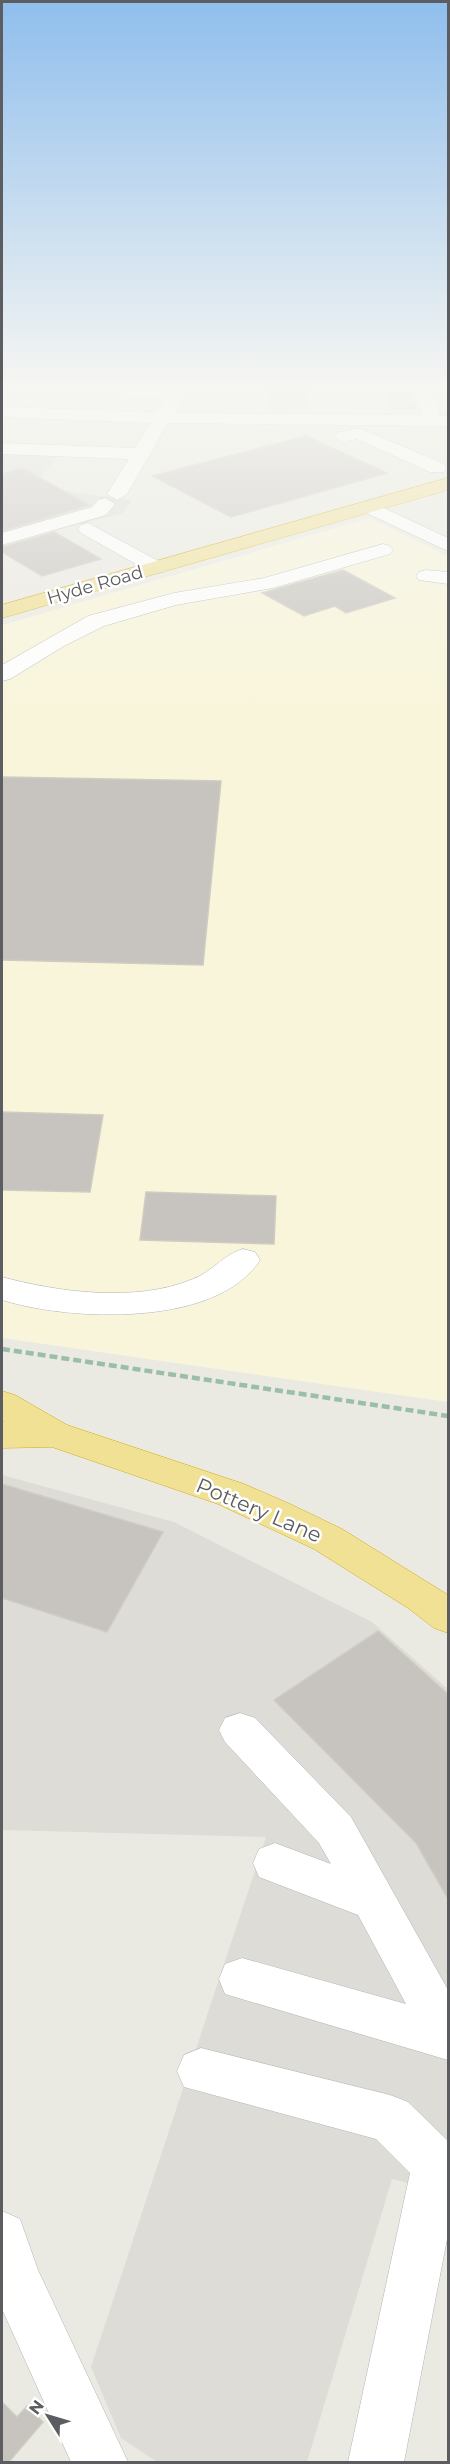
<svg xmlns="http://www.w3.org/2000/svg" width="450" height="2464" font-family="Montserrat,sans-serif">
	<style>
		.commercial { fill: #f9f5da }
		.industrial { fill: #dddcd7 }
		.building { fill: #c7c4bf; stroke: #cfccc1; stroke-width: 1.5 }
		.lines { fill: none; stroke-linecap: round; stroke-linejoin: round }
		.minor-casing { stroke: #b3b4b8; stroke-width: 1 }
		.highway-casing { stroke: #d4aa1a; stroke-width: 1 }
		.path { stroke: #9abea8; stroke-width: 4.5; stroke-dasharray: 8 4; stroke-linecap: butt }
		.minor { fill: #fff; fill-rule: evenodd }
		.highway { fill: #f0e195; fill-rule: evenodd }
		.labels { text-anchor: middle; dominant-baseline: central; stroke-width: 5; stroke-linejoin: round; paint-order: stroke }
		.far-street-label { font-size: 18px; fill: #5b5d61; stroke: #fff }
		.street-label { font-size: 21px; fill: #5b5d61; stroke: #fff }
	</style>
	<rect width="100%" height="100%" fill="#ebeae2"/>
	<!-- commercial -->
	<path class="commercial" d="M370 518 448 556V1402L2 1338V625Z"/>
	<!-- industrial -->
	<path class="industrial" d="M2 451 58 454 41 478 66 491 132 500 123 513 2 544Z
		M2 1475 174 1522 372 1622 448 1689V2193L392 2179 307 2462H157L121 2438 91 2367 266 1837 2 1830Z"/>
	<!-- building -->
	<path class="building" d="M269 384H308V408H268Z
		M386 391 412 392 416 409H390Z
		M306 436 387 473 231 517 152 476Z
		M22 468 89 505 2 531V474Z
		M54 532 101 559 42 576 2 552V547Z
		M343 570 395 598 346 613 335 606 304 616 262 593Z
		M2 777 221 781 203 965 2 960Z
		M2 1112 103 1115 90 1192 2 1190Z
		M146 1192 276 1196 274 1244 140 1240Z
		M2 1484 163 1532 107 1632 2 1598Z
		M378 1631 448 1694V1899L416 1843 274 1700Z
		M2 2402 17 2417 27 2406 43 2422 8 2463H2Z"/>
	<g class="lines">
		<!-- minor casing -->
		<g class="minor-casing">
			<path id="minor" d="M340 382H430L440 416H448V426L168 423 127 494 117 500 107 494 129 459 2 454V443L135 448 151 423 2 417V407L157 412 164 401 151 397 109 394 106 390C117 377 166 390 180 395L183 399 175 413 422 415 416 390 349 387Z
				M359 428 444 464 446 468 444 472H430L357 439 343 442 334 437 337 433Z
				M105 498 115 504 106 515 2 545V533L92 507 98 500Z
				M369 501 448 538V551L362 511 359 507Z
				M88 523 164 564 167 568 164 572H150L81 533 78 529 81 525Z
				M383 544 390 546 393 550 390 554 273 588 176 605 104 626 64 646 10 679 2 681V665L88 616 174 593 264 578Z
				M426 570 448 572V584L419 580 416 576 419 572Z
				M243 1249 255 1252 260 1260C217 1328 69 1321 2 1300V1277C58 1292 136 1303 193 1279 212 1272 224 1254 243 1249Z
				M240 1713 255 1718 351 1817 448 1990V2060L225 1994 219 1979 225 1964 242 1958 406 2004 358 1915 259 1877 253 1863 259 1849 275 1843 331 1864 319 1843 225 1742 219 1730 225 1718Z
				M201 2048 390 2095 408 2102 448 2141V2234L404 2462H348L410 2173 376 2139 184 2087 177 2071 184 2055Z
				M2 2211 20 2219 38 2270 128 2462H71L2 2309Z"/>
		</g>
		<!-- highway casing -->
		<g class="highway-casing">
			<path id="highway" d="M448 478V490L2 618V605Z
				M2 1391 15 1395 67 1425 244 1484 290 1504 342 1529 448 1595V1633L434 1628 408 1608 314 1549 218 1504 52 1447 2 1448V1422H4L2 1420Z"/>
		</g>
		<!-- path -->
		<path class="path" d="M2 1349 448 1416"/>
		<!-- minor -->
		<use href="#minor" class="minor"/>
		<!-- highway -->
		<use href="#highway" class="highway"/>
	</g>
	<!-- sky -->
	<linearGradient id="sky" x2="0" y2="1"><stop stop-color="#8fbeed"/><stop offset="0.53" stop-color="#f6f6f2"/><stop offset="1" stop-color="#f6f6f2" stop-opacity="0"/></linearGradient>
	<rect width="450" height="727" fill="url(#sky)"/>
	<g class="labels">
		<!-- far-street labels -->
		<g class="far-street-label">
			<text transform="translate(95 585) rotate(-16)">Hyde Road</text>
		</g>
		<!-- street labels -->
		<g class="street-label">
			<text transform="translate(259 1510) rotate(23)">Pottery Lane</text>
		</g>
	</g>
	<!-- border -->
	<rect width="450" height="2464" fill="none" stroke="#5b5d61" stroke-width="6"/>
	<!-- north arrow -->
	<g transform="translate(48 2416) rotate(307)" stroke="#ffffff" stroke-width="4.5" paint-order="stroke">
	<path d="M0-4.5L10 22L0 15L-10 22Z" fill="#5b5d61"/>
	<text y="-9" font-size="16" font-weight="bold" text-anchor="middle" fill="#5b5d61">N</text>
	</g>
</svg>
